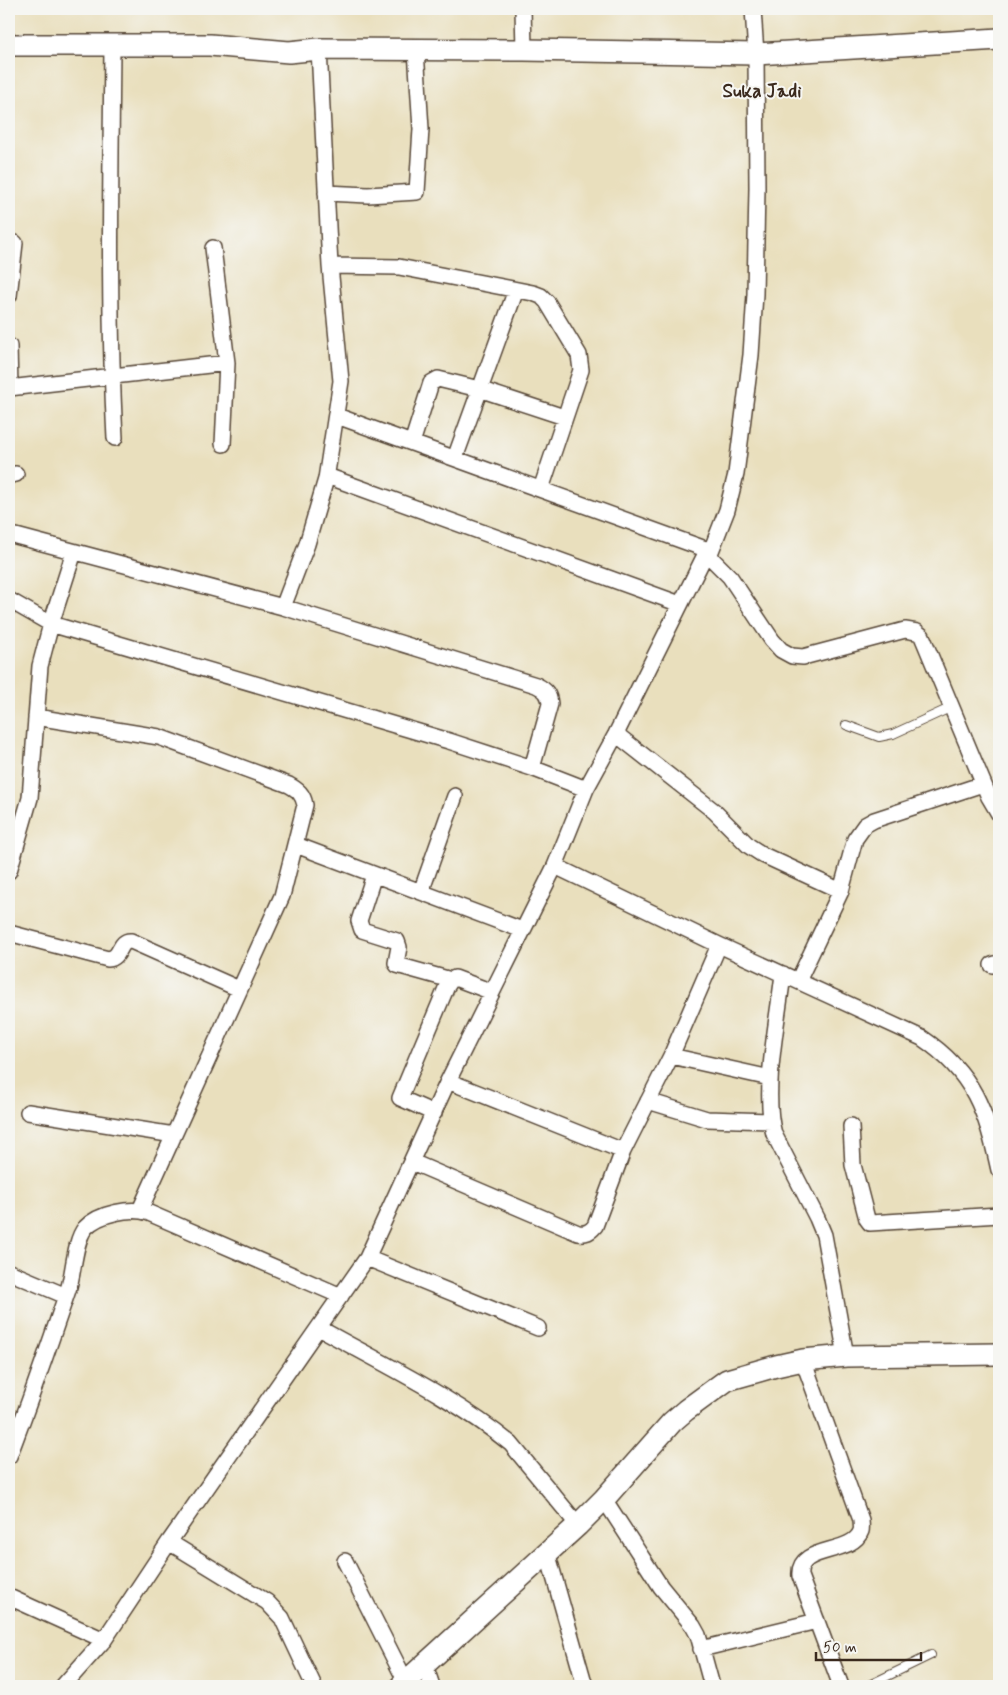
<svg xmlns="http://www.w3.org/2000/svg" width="1008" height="1695" font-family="Mynerve,sans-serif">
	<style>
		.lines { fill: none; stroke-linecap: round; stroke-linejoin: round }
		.lane-casing { stroke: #554536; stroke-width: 10 }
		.street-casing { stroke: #554536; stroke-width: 18 }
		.secondary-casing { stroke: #554536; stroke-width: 24 }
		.lane { stroke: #fff; stroke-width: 8 }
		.street { stroke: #fff; stroke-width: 15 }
		.secondary { stroke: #fff; stroke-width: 21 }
		.labels { text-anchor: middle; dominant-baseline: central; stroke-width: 4; stroke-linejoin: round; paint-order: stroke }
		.quarter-label { font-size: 19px; font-weight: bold; fill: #3b2a1e; stroke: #f6f6f2 }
	</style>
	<rect width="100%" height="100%" fill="#f6f6f2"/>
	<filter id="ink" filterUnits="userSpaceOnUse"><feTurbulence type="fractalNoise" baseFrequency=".02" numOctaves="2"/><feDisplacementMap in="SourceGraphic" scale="10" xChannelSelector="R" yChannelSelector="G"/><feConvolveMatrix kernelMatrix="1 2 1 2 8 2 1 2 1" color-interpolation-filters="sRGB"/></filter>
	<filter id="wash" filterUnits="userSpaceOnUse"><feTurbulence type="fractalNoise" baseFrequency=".0096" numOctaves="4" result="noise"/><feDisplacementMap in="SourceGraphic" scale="20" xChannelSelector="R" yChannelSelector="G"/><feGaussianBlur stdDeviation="1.12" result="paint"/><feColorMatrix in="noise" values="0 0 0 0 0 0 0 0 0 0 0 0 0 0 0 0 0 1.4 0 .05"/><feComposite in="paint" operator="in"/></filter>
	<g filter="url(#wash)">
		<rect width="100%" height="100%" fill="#e9dfbd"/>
	</g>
	<g filter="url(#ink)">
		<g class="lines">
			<!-- lane casing -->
			<g class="lane-casing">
				<path id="lane" d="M846 725 879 737 893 734 952 707
					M867 1686 931 1655"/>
			</g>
			<!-- street casing -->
			<g class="street-casing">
				<path id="street" d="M523 9 524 50
					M112 46C111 176 108 307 115 438
					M326 193 368 195 417 192 421 129 416 50
					M213 248 227 363 223 444
					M330 266 399 267 533 293 541 296 547 302 579 355 581 370 541 489
					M9 296 15 243
					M9 346 10 388
					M9 388 227 363
					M337 416 711 551
					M412 443 431 383 438 379 479 389 564 417
					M455 458 516 290
					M9 475 16 474
					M327 476 680 604
					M16 536 283 607 536 685C546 690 549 694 550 704L532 768
					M706 553 730 577 772 640 781 650 792 656 803 657 905 630 917 632 922 636 989 797 999 814
					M9 600 51 624 449 741 532 768 586 789
					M283 607 307 544 326 479 341 381 330 266 319 49
					M36 717 159 737 289 785C298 790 303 794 305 805L282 896 140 1210
					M616 734 714 811 749 846 763 855 841 891
					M296 845 522 930
					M555 866 719 945 922 1038C974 1073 986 1111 999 1170
					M9 871 30 798 40 666 51 624 74 552
					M374 875 359 921 362 930 397 941 399 947 396 963 397 965 451 980
					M421 892 455 796
					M9 933 108 959C122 958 118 940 131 941L239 989
					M992 965 999 963
					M783 974C778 1020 762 1091 774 1134L817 1218 824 1235 846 1356
					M798 981 841 891 855 839 865 825 874 820 983 784
					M671 1056 770 1078
					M448 1081 623 1151
					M648 1101 707 1119 771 1121
					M28 1112 174 1135
					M434 1113 400 1098 447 986 451 980 455 978 492 992
					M851 1126 853 1165 867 1219 870 1223 999 1215
					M412 1162 578 1233C586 1234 590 1232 595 1226L623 1151 671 1056 719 945
					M367 1258 538 1328
					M9 1272 66 1296
					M319 1328C383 1364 455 1398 511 1444L578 1525
					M803 1360 861 1520C861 1523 862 1528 861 1531 852 1556 797 1544 800 1576L841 1686
					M9 1456C30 1401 49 1346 68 1290 74 1273 74 1242 85 1228 99 1213 131 1207 149 1213L341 1296
					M604 1499 661 1587 693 1626 698 1635 712 1686
					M169 1542 267 1602 282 1618 314 1686
					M547 1552 585 1686
					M345 1561 406 1682
					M9 1597 104 1640
					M701 1649 817 1621
					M425 1665 432 1686
					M63 1686 104 1640 169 1542 367 1258 448 1081 555 866 586 789 616 734 706 553 711 551 727 510 736 474 751 355 755 294 757 188 756 54 753 9"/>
			</g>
			<!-- secondary casing -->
			<g class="secondary-casing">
				<path id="secondary" d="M9 45H210L289 52 319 49 524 50 756 54 999 39
					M401 1686 578 1525 604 1499 672 1422 686 1410 727 1380 776 1366 803 1360 846 1356 999 1354"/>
			</g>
			<!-- lane -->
			<use href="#lane" class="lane"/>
			<!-- street -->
			<use href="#street" class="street"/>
			<!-- secondary -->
			<use href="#secondary" class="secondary"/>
		</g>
	</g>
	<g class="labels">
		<!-- quarter labels -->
		<g class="quarter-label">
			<text x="762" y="91">Suka Jadi</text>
		</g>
	</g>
	<!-- margin -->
	<rect width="1008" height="1695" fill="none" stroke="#f6f6f2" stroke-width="30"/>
	<!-- scale -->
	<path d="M816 1652v8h105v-8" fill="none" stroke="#3b2a1e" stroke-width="2.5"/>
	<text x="823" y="1652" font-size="15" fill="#3b2a1e" stroke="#f6f6f2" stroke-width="4" paint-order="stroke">50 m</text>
</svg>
